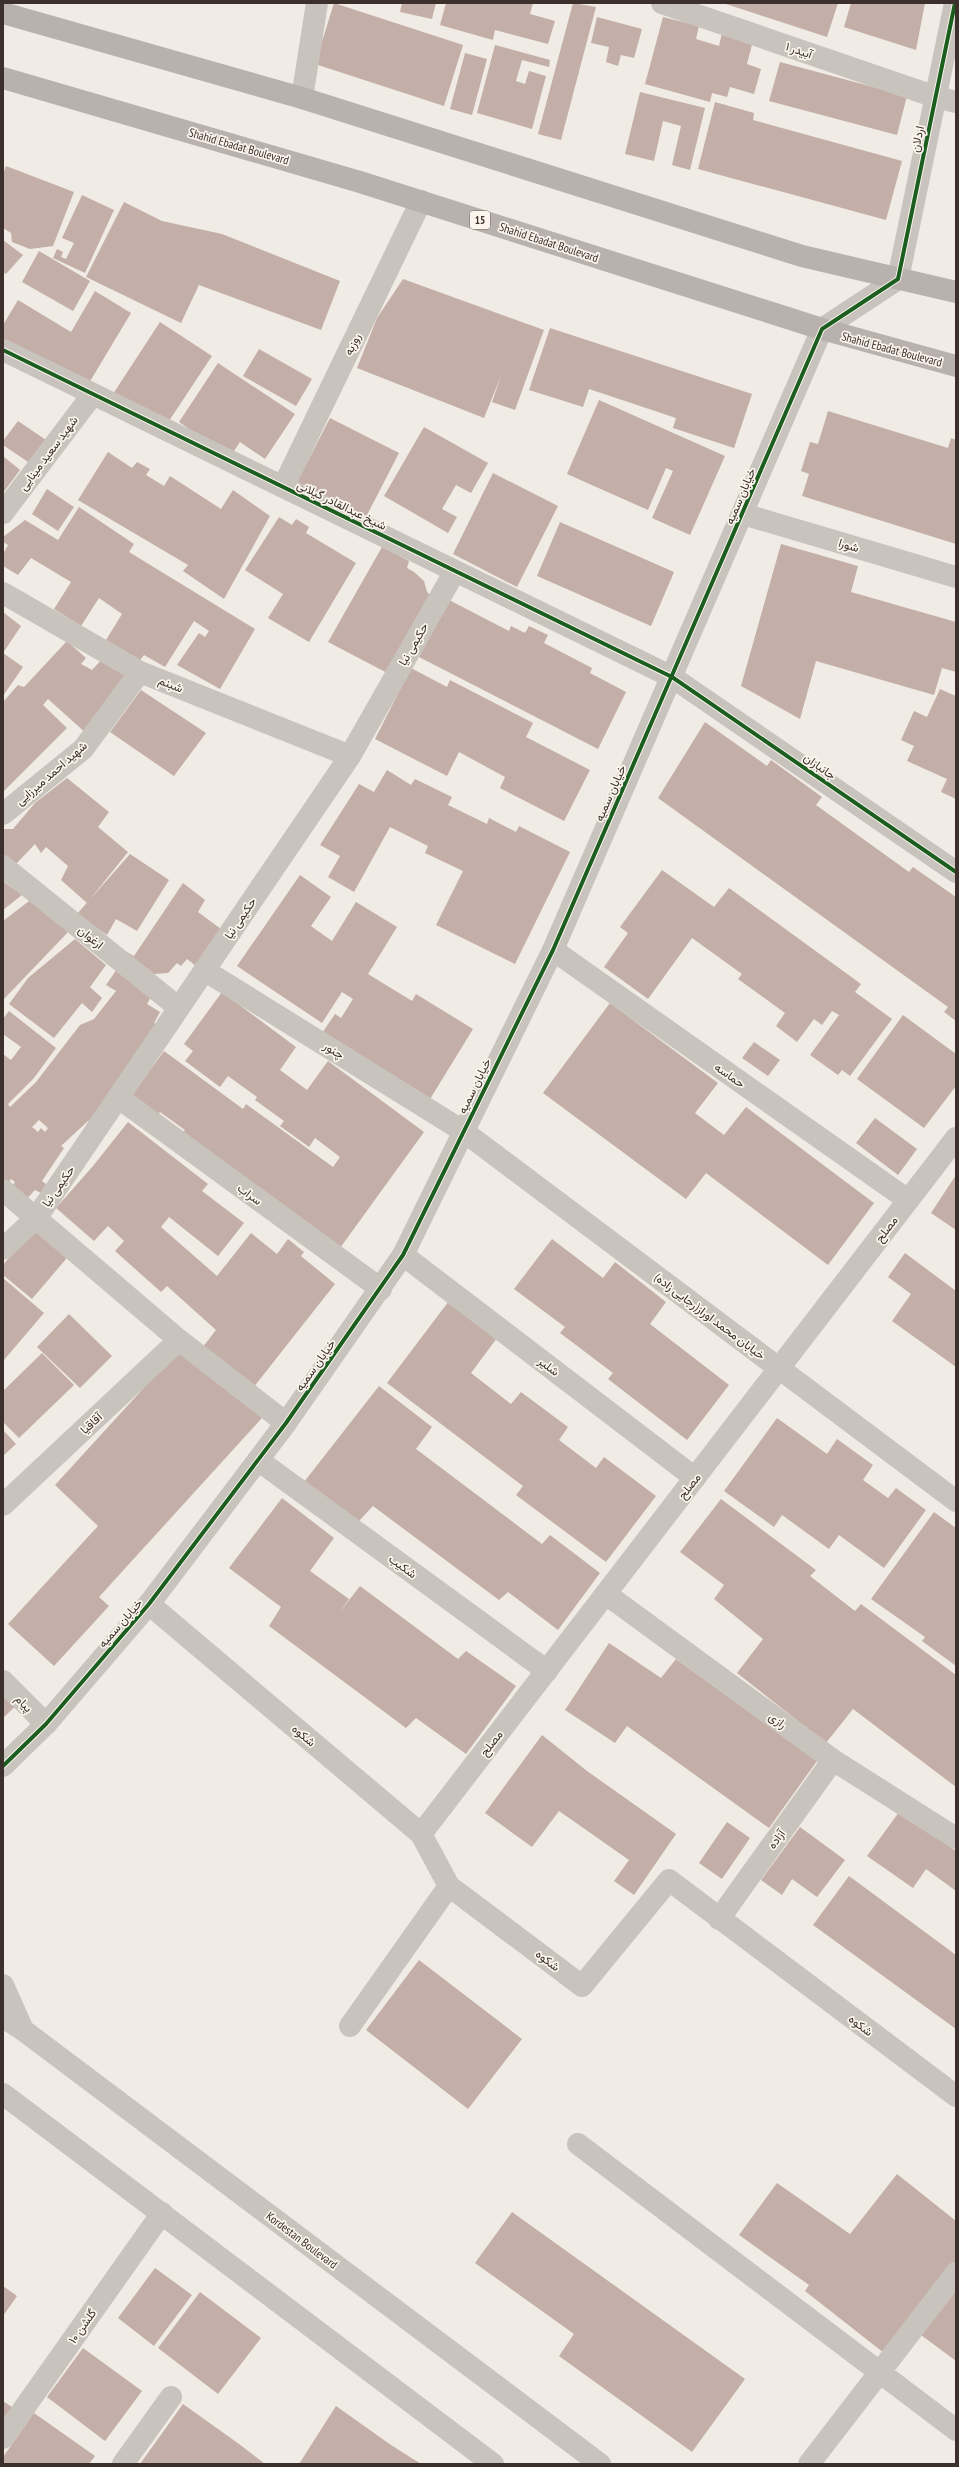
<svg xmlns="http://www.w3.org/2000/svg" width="959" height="2467" font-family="'PT Sans Narrow',Vazirmatn,sans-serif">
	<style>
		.building { fill: #c3afa7; fill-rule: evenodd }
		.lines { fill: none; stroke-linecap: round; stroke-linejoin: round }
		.minor { stroke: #c9c3be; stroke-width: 22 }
		.tertiary { stroke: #c9c3be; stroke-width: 22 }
		.primary { stroke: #b8b1ad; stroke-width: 22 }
		.cycleway-casing { stroke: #fbf5ee; stroke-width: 6 }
		.cycleway { stroke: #1b5e20; stroke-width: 4 }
		.labels { text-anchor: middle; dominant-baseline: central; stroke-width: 3.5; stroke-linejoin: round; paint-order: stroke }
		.shield { fill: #fbf5ee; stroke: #756b66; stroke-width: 1 }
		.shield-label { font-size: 11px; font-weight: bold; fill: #3b302b }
		.street-label { font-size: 12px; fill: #3b302b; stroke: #fbf5ee }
	</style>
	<rect width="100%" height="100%" fill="#f0ebe5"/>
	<!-- building -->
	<path class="building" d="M334 3 463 45 444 106 315 64Z
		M402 3H436L432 19 400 12Z
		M446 3H533L530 14 555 21 548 44 495 30 493 40 440 25Z
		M573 3 596 7 561 140 538 134Z
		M723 3H838L827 37Z
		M851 3H925L916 50 844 27Z
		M597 17 642 29 634 58 621 55 618 66 606 62 609 47 591 43Z
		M663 17 699 26 696 39 719 46 722 33 753 41 747 64 761 69 754 94 730 87 727 97 712 93 710 102 645 84Z
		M495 45 550 60 549 67 522 60 516 81 525 84 529 71 546 76 532 129 477 113Z
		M465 53 487 59 472 115 450 109Z
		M780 62 907 96 897 135 769 101Z
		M640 92 705 108 690 170 672 165 681 126 663 121 654 161 625 154Z
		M715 102 754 113 753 120 902 161 886 220 698 169Z
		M6 166 74 192 53 246 30 249 12 242 11 233 3 228V174Z
		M82 195 114 210 85 273 53 258 57 249 63 252 61 257 66 259 74 243 62 238Z
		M124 202 162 221 222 234 340 281 321 330 199 285 181 323 86 277Z
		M3 240 23 255 6 274 3 272Z
		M39 251 90 281 73 311 22 282Z
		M403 279 544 330 515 410 492 402 501 376 484 418 357 368 377 318Z
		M95 291 131 313 83 393 3 346V325L18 300 71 332Z
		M160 322 212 356 161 433 109 400Z
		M550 328 752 394 734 448 673 428 676 418 589 389 583 407 529 390Z
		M259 349 312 379 296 406 243 376Z
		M218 363 295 414 265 459 240 442 230 457 179 422Z
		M599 400 725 456 690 535 652 518 673 471 666 468 648 510 567 474Z
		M828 411 948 448 951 438 956 440V544L802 496 809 474 801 471 810 442 818 444Z
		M330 418 399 453 366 517 297 482Z
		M18 421 46 440 31 464 3 445V441Z
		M424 427 488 463 471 493 456 485 442 509 457 517 448 533 384 496Z
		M108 452 132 468 137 462 150 469 146 475 164 486 170 476 221 509 233 490 270 516 224 599 183 571 188 565 78 500Z
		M3 456 20 470 3 493Z
		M493 473 558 506 517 587 453 554Z
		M47 489 74 507 58 531 32 514Z
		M79 507 134 544 129 552 255 629 220 689 177 665 199 633 205 637 209 631 194 621 165 667 144 655 137 664 127 652 106 640 122 614 99 598 81 626 54 609 71 582 31 558 18 575 3 566V554L8 545 3 542V537L25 520 58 540Z
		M279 517 292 525 296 519 309 527 306 533 356 563 309 642 268 618 283 594 245 570Z
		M560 522 674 572 651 626 537 576Z
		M781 544 858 566 851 592 956 622V672L942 668 934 695 816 661 800 719 741 686Z
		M382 547 409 561 407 568 414 572 424 581 427 592 436 600 393 676 328 642Z
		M449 600 509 631 511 626 525 633 529 626 548 635 544 643 592 668 590 673 626 692 598 749 419 657Z
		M3 612 21 626 3 653 23 667 3 696Z
		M67 641 86 658 81 664 92 670 105 656 131 673 87 734 48 699 43 705 67 728 3 792V702L18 685 24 687Z
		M411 668 447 687 450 680 533 723 526 737 590 770 564 821 500 788 505 777 459 752 447 776 375 739Z
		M940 689 956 696V799L941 792 947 779 907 761 914 746 901 740 914 711 927 717Z
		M141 690 206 733 174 776 110 732Z
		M705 722 767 766 771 760 822 797 816 805 909 872 913 867 956 897V1021L944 1012 948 1007 658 798Z
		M387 770 411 785 415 779 452 797 448 805 487 824 489 818 516 832 519 826 570 852 515 964 436 925 463 871 425 853 428 846 390 827 354 892 328 877 340 856 320 845 359 784 374 792Z
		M67 778 109 812 98 827 128 852 87 903 61 880 68 866 46 847 41 853 35 844 15 865 3 854V829H13L35 803Z
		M130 854 169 880 137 931 116 919 107 935 77 914Z
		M662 870 714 907 729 888 861 984 855 992 892 1019 850 1076 842 1070 838 1075 810 1055 839 1015 832 1011 822 1025 814 1019 797 1042 776 1026 785 1013 738 979 742 974 692 938 648 999 604 967 628 933 620 927Z
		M300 875 331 897 311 926 332 941 356 902 397 927 368 974 412 1001 416 994 473 1029 427 1104 322 1033 335 1014 341 1018 353 999 342 992 322 1023 237 966Z
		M3 881 22 895 3 910Z
		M183 883 205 900 198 912 221 929 196 966 187 959 181 966 177 963 168 973 154 974 125 951 134 956Z
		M33 898 70 930 3 1000V921Z
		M75 939 106 965 90 987 102 998 92 1012 82 1003 54 1038 9 1004 28 978Z
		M117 969 152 995 147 1004 160 1012 154 1023 159 1025 90 1123 88 1121 61 1146 64 1148 42 1181 46 1184 41 1193 35 1190 22 1204 7 1193 15 1182 11 1179 5 1187 3 1186V1054L11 1060 21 1047 3 1034V1019L9 1011 56 1048 34 1078 8 1104 10 1107 36 1082 80 1025 94 1019 116 991 106 985ZM39 1120 48 1128 45 1132 41 1128 38 1132 32 1127Z
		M222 992 296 1047 280 1070 307 1090 328 1061 424 1132 340 1248 182 1133 185 1130 160 1112 154 1120 128 1100 164 1051 243 1109 246 1104 333 1167 340 1157 315 1138 309 1147 280 1126 284 1121 255 1100 257 1097 228 1076 220 1087 185 1061 193 1051 184 1044Z
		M610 1003 718 1083 695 1113 724 1135 746 1107 874 1203 828 1265 706 1173 686 1199 543 1093Z
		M903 1015 956 1054V1086L924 1128 857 1079Z
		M754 1042 780 1060 768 1076 742 1058Z
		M875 1118 917 1149 898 1175 856 1143Z
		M128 1122 208 1184 202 1191 244 1223 218 1256 169 1217 161 1227 217 1276 251 1233 277 1254 288 1239 304 1252 301 1256 335 1284 253 1388 202 1348 216 1330 167 1286 161 1292 115 1251 124 1241 108 1226 94 1241 56 1208 93 1166Z
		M956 1175V1230L931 1213Z
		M38 1223 72 1252 32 1299 3 1275V1265Z
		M552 1239 603 1278 615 1262 666 1302 650 1324 729 1385 687 1440 608 1379 613 1373 560 1333 565 1327 514 1289Z
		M905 1253 956 1291V1367L892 1321 911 1294 888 1277Z
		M3 1278 44 1313 4 1360 3 1359Z
		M452 1297 500 1334 471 1373 511 1404 521 1392 568 1427 559 1440 596 1468 604 1457 656 1496 606 1562 516 1495 523 1486 387 1383Z
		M69 1314 112 1356 80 1388 37 1347Z
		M183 1345 262 1418 99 1597 109 1606 54 1666 8 1624 98 1526 55 1485Z
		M42 1353 74 1385 19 1438 3 1422V1391Z
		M379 1386 432 1427 416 1449 542 1544 550 1535 600 1573 558 1630 508 1592 499 1600 373 1506 357 1523 304 1482Z
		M777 1418 827 1454 837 1439 873 1465 863 1480 888 1498 896 1488 926 1510 884 1568 839 1535 829 1549 782 1515 774 1527 724 1491Z
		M3 1430 16 1444 3 1456Z
		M282 1498 334 1538 310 1571 349 1599 339 1613 360 1586 458 1659 466 1651 516 1686 466 1754 416 1718 406 1728 269 1626 281 1607 229 1568Z
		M721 1499 816 1570 810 1576 855 1611 861 1604 956 1675V1787L853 1709 826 1743 737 1673 763 1639 714 1599 724 1585 680 1552Z
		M934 1512 956 1528V1666L922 1641 925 1637 871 1599Z
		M609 1643 661 1678 676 1659 817 1761 769 1828 627 1726 615 1743 565 1710Z
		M3 1685 20 1702 3 1718Z
		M542 1735 587 1771 676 1834 634 1895 614 1881 629 1860 559 1811 532 1847 485 1813Z
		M910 1797 945 1843 956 1851V1891L926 1869 913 1888 867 1856Z
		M727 1822 750 1838 722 1879 699 1863Z
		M800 1827 845 1860 817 1897 792 1879 782 1895 761 1880Z
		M849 1876 956 1955V2029L813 1925Z
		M419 1960 522 2039 468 2109 366 2030Z
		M897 2174 956 2221V2262L884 2353 805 2291 809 2285 739 2235 777 2183 850 2234Z
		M512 2212 745 2379 692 2452 559 2356 574 2334 475 2263Z
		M155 2268 192 2295 154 2346 118 2318Z
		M3 2286 17 2296 3 2316Z
		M956 2288V2361L921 2335Z
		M200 2292 261 2338 218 2394 158 2348Z
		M83 2348 142 2391 105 2441 47 2397Z
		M3 2401 12 2407 3 2420Z
		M183 2404 239 2444 265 2464H140Z
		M336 2406 391 2445 421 2464H299Z
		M34 2413 95 2456 89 2464H3V2457Z"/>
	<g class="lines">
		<!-- minor -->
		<path class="minor" d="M662 3 936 97 956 102
			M302 98 317 3
			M3 350 672 677 956 872
			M283 487 421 201
			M3 513 93 394
			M743 514 956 577
			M3 593 140 672 350 756
			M3 814 83 749 140 672
			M3 866 179 1008
			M553 950 908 1200
			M204 970 463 1131 956 1501
			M119 1098 381 1289
			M3 1190 179 1340 286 1423
			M3 1249 37 1217 350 756 455 571
			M403 1255 695 1478
			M258 1460 547 1671
			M3 1505 179 1340
			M606 1594 833 1760 956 1838
			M149 1604 421 1834 449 1886 582 1986 669 1880 956 2096
			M3 1681 46 1724
			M421 1834 956 1138
			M719 1919 833 1760
			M350 2026 449 1886
			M578 2144 956 2430
			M3 2438 162 2213
			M123 2464 171 2397
			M809 2464 956 2273"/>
		<!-- tertiary -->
		<path class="tertiary" d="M3 1766 46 1724 149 1604 286 1423 403 1255 553 950 822 329 898 279 955 3
			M3 1985 23 2030
			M3 2017 23 2030 600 2464
			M3 2094 493 2464"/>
		<!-- primary -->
		<path class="primary" d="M3 13 302 98 802 256 956 292
			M3 78 360 182 822 329 956 366"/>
		<!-- cycleway casing -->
		<g class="cycleway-casing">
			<path id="cycleway" d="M3 350 672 677 956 872
				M3 1766 46 1724 149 1604 286 1423 403 1255 553 950 822 329 898 279 955 3"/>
		</g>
		<!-- cycleway -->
		<use href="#cycleway" class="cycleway"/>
	</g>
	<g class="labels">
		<!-- shield labels -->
		<rect class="shield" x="470" y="211" width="20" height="18" rx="3"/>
		<g class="shield-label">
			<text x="480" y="220">15</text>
		</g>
		<!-- street labels -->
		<g class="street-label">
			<text transform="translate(799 50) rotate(19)">آبیدر ۱</text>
			<text transform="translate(917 139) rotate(-78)">اردلان</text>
			<text transform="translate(239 146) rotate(16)">Shahid Ebadat Boulevard</text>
			<text transform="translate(549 242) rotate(18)">Shahid Ebadat Boulevard</text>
			<text transform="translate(352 344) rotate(-64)">روزبه</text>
			<text transform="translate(892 349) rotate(15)">Shahid Ebadat Boulevard</text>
			<text transform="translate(48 453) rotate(-53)">شهید سعید مینایی</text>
			<text transform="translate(740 496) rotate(-67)">خیابان سمیه</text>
			<text transform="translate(342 505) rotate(26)">شیخ عبدالقادر گیلانی</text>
			<text transform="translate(849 545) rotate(17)">شورا</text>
			<text transform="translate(413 644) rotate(-60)">حکیمی نیا</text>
			<text transform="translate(171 684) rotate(22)">شبنم</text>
			<text transform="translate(820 766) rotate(35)">جانبازان</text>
			<text transform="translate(51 773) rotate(-41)">شهید احمد میرزایی</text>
			<text transform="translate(610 793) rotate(-66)">خیابان سمیه</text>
			<text transform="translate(240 918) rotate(-56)">حکیمی نیا</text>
			<text transform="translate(91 937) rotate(39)">ارغوان</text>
			<text transform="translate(334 1050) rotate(32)">چنور</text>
			<text transform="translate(730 1075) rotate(35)">حماسه</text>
			<text transform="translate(474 1086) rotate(-64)">خیابان سمیه</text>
			<text transform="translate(58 1186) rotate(-55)">حکیمی نیا</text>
			<text transform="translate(250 1194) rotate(36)">سراب</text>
			<text transform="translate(886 1229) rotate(-53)">مصلح</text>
			<text transform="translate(710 1316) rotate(37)">خیابان محمد اوراز(رجایی زاده)</text>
			<text transform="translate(315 1365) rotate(-55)">خیابان سمیه</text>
			<text transform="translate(549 1366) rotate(37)">شلیر</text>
			<text transform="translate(91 1423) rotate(-43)">آقاقیا</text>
			<text transform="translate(689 1486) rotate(-52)">مصلح</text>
			<text transform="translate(403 1566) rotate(36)">شکیب</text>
			<text transform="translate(120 1623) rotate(-49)">خیابان سمیه</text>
			<text transform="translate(24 1703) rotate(45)">پیام</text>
			<text transform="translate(778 1720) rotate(36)">رازی</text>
			<text transform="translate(304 1735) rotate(40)">شکوه</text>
			<text transform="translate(491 1743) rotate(-52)">مصلح</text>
			<text transform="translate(776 1839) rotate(-54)">آزاده</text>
			<text transform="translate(548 1960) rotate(37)">شکوه</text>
			<text transform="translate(861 2025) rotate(37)">شکوه</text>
			<text transform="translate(302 2240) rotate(37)">Kordestan Boulevard</text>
			<text transform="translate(82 2326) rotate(-55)">گلشن ۱۰</text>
		</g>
	</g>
	<!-- border -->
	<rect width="959" height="2467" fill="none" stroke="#3b302b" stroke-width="8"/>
</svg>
